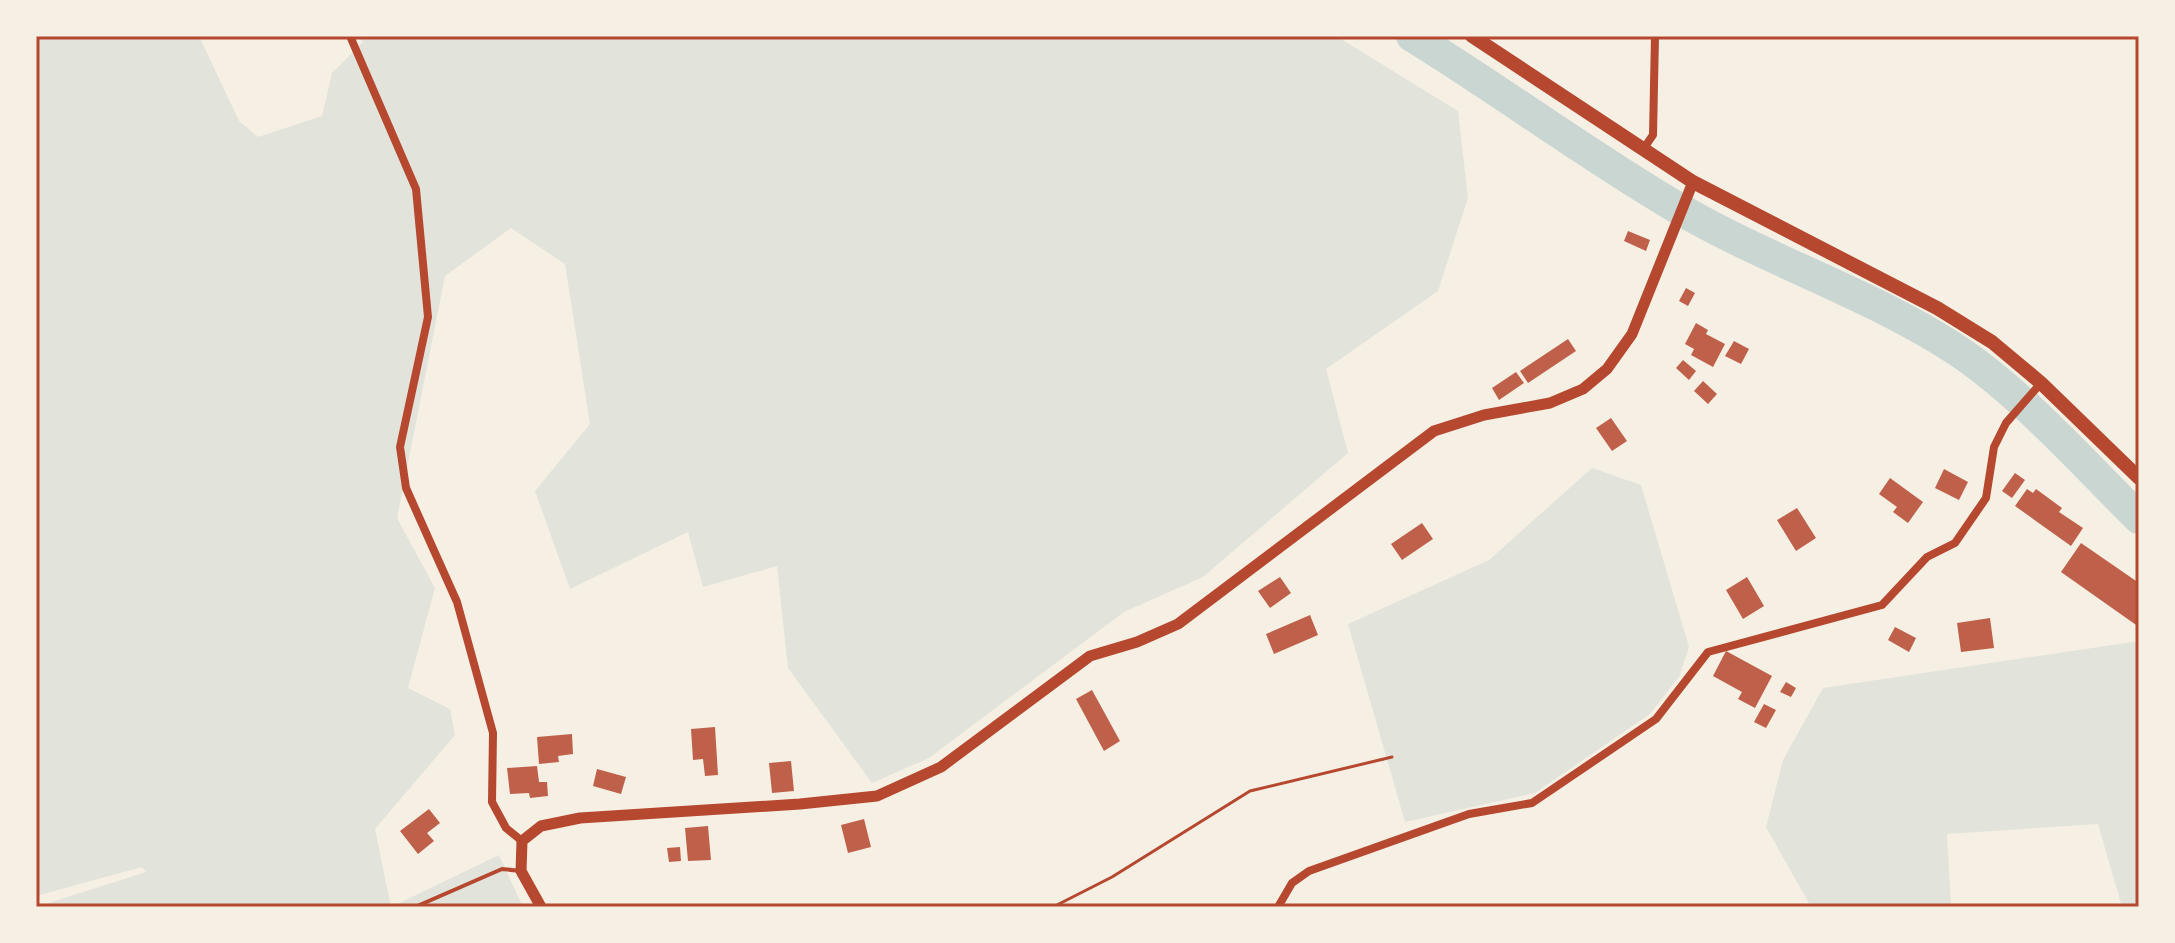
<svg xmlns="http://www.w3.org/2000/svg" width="2175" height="943" font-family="'Crimson Pro',serif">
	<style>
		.green { fill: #e2e4dc }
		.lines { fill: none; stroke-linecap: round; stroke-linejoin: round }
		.river { stroke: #c9d6d2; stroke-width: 32 }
		.building { fill: #bf614a }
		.path { stroke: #b5482f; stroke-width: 3 }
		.service { stroke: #b5482f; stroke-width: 4 }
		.minor { stroke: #b5482f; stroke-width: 8 }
		.tertiary { stroke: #b5482f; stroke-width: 11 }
		.primary { stroke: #b5482f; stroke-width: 14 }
		.neatline { fill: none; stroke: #b5482f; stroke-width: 3 }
	</style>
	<rect width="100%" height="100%" fill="#f6efe4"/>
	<!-- green -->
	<path class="green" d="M36 36H199L239 121 258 137 322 116 332 73 363 42 359 36H1336L1458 111 1468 198 1438 291 1326 369 1348 453 1203 577 1124 612 929 758 872 783 788 668 777 566 703 587 688 532 570 589 535 491 590 424 565 264 511 228 445 276 397 518 435 588 408 688 450 709 455 735 375 829 391 907H36L146 872 142 867 36 896Z
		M1592 468 1641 485 1689 647 1679 677 1650 714 1535 793 1405 822 1348 624 1489 560Z
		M2139 641V907H2122L2098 824 1947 834 1951 905 1945 907H1811L1766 827 1783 760 1823 688Z
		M499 855 523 907H391Z"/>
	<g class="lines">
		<!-- river -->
		<path class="river" d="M1412 36C1498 89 1579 149 1666 201 1757 257 1861 289 1952 347 2018 389 2083 463 2139 518"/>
	</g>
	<!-- building -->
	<path class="building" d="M1628 231 1650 240 1646 251 1624 241Z
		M1686 288 1695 293 1688 306 1679 301Z
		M1696 323 1708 330 1706 334 1725 344 1713 367 1691 355 1694 349 1685 344Z
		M1568 339 1576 351 1528 383 1520 371Z
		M1734 341 1749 349 1741 364 1725 356Z
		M1683 360 1696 371 1689 380 1676 368Z
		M1516 372 1524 383 1499 400 1492 388Z
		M1703 381 1717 394 1708 404 1694 391Z
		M1611 418 1627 441 1612 451 1596 428Z
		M1944 469 1968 482 1959 500 1935 488Z
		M2015 473 2025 480 2012 498 2002 491Z
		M1890 478 1923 502 1908 523 1893 512 1897 507 1879 494Z
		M2027 489 2033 493 2036 489 2062 508 2059 512 2083 528 2071 546 2015 506Z
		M1797 508 1816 538 1796 551 1777 520Z
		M1422 523 1433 539 1402 560 1391 544Z
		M2081 543 2139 583V627L2061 572Z
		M1280 577 1291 593 1270 608 1258 591Z
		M1747 577 1764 606 1743 619 1726 590Z
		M1310 615 1318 635 1274 654 1266 634Z
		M1990 618 1994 648 1961 652 1957 623Z
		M1895 627 1916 638 1909 652 1888 640Z
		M1726 651 1772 676 1755 708 1738 699 1742 692 1713 676Z
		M1786 682 1796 688 1791 697 1780 692Z
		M1092 690 1120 741 1104 751 1076 699Z
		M1764 704 1776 710 1766 728 1754 722Z
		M715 727 718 775 705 776 703 759 693 760 691 729Z
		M572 734 573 754 558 756 559 762 539 764 537 737Z
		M791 761 794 791 772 793 769 763Z
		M537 766 539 782H547L548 796 530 798 529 793 510 794 507 768Z
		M597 769 626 777 621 794 593 786Z
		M429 809 440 823 427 833 434 841 418 854 400 831Z
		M864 819 871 847 848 853 841 825Z
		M708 826 711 860 688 861 685 828Z
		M680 847 681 861 669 862 667 848Z"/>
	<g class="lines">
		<!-- path -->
		<path class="path" d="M1053 907 1112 877 1250 791 1392 757"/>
		<!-- service -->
		<path class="service" d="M187 907H201
			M415 907 502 869 521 871"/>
		<!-- minor -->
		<path class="minor" d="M350 36 416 189 428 317 400 447 406 488 457 602 493 733 492 802 506 828 522 841
			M1644 148 1653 135 1655 36
			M1278 907 1292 883 1309 871 1469 814 1532 803 1656 719 1708 652 1882 605 1927 557 1955 543 1986 498 1994 447 2006 423 2041 383"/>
		<!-- tertiary -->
		<path class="tertiary" d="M541 907 521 871 522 841 541 826 580 818 800 804 877 796 941 767 1090 656 1137 642 1178 624 1434 431 1484 415 1550 403 1583 389 1607 369 1632 334 1693 182"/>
		<!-- primary -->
		<path class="primary" d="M1472 36 1693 182 1937 308 1992 342 2041 383 2139 478"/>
	</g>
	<!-- border -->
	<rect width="2175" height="943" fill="none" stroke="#f6efe4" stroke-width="76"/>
	<rect x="38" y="38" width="2099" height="867" class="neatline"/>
</svg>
